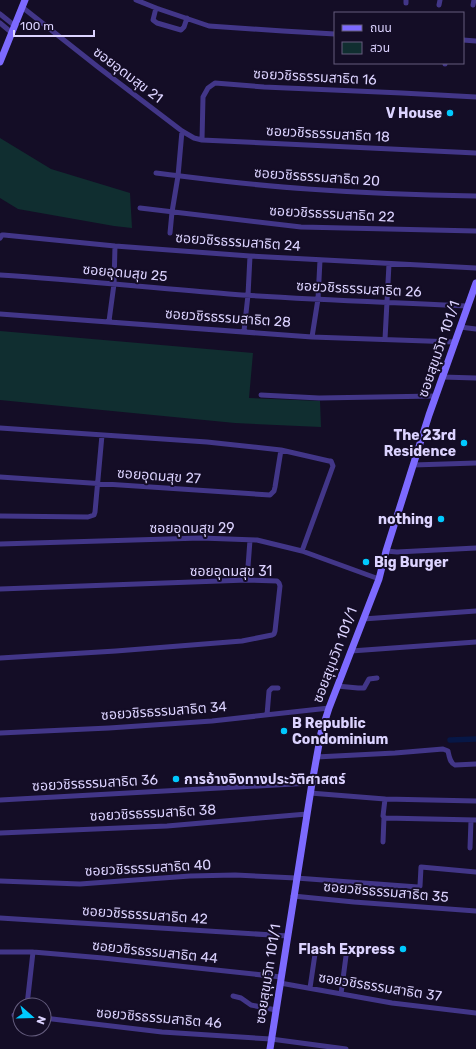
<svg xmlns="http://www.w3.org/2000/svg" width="476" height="1049" font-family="Rubik,'Noto Sans Thai',sans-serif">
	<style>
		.green { fill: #102e30 }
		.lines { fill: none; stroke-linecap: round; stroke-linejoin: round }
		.canal { stroke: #071746; stroke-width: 5.5 }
		.street { stroke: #423688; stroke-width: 5 }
		.secondary { stroke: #7d6aff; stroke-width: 7 }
		.poi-dot { fill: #00c9fe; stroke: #140d26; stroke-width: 1.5 }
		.labels { text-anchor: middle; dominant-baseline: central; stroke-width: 4; stroke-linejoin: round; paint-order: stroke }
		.street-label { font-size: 14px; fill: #dcd3ff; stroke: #140d26 }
		.poi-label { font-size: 14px; font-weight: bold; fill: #dcd3ff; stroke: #140d26; text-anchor: end }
	</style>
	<rect width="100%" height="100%" fill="#140d26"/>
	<!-- green -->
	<path class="green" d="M0 138 51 169 130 193 132 228 114 226 18 209 0 198Z
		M0 331 253 353 249 398 320 401 321 427 235 423 0 400Z"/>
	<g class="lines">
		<!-- canal -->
		<path class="canal" d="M450 740 476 739"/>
		<!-- street -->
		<path class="street" d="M136 0 156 8 209 26 283 31 335 34
			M406 3V0
			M439 5 440 0
			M473 5 474 0
			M22 7 98 67 182 131 194 138 202 140 476 153
			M156 8 153 20 157 23 181 30 184 27 187 18
			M0 14 15 26
			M0 23 12 33
			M463 40 476 41
			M445 64V63
			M202 140 203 97 208 88 215 83 264 87 402 93 476 97
			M156 173C207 179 257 186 308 189 364 193 420 195 476 196
			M140 208 301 227 476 231
			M170 233 172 212 178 176 182 131
			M0 238 2 235H4L115 246 250 256 476 268
			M0 275C77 280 153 288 229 294 309 300 389 302 468 306
			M0 314 312 337 455 342
			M109 321 114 284 115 246
			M460 327 476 329
			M244 331 248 295 250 256
			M312 337 318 299 320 260
			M385 339 389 264
			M442 377 476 378
			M261 395 319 398 436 396
			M0 428 207 442 281 450 329 461H331L333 466 302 551
			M413 465 476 463
			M0 477 270 495 274 491 275 487 281 450
			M0 516 88 517 94 515 95 512 102 435
			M0 544 201 538 257 540 302 551 379 579
			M386 551 397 552 476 548
			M247 580 250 540
			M0 589 247 580 277 581 279 583 280 586 275 631 274 634 272 635 242 641 116 651 0 658
			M363 619 476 611
			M351 651 476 642
			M337 686 358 688H364L369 679 377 678
			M267 715 269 691 272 688H278
			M0 733 109 728 212 721 329 708
			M316 757 395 753 443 749 448 751C449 756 450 763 455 765L476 764
			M310 793 385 799 476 801
			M385 799 383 816 385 818 476 820
			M0 800 312 783
			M0 833 167 826 307 814
			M383 842 384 817
			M470 848 471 820
			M0 881 80 884 190 876 235 875 296 878 418 887 420 886 421 867 476 872
			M293 896 354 902 476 911
			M0 918 288 936
			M0 952H33L103 958 281 977
			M280 983 392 1003 476 1013
			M310 988 315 954
			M341 994 346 956
			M233 996 241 998 251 1005 276 1010
			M27 1005 33 952
			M14 1015H20
			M44 1018 162 1032 271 1039 346 1049"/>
		<!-- secondary -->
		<path class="secondary" d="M0 62 25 0
			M270 1049 312 783 321 733 329 708 379 579 386 551 429 415 476 283"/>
	</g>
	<!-- markers -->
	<g class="poi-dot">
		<circle cx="450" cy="113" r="4"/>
		<circle cx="464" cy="443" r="4"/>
		<circle cx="441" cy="519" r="4"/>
		<circle cx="366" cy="562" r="4"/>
		<circle cx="284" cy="731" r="4"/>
		<circle cx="176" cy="779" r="4"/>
		<circle cx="403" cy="949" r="4"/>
	</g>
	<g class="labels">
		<!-- street labels -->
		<g class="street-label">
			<text transform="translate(128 75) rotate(37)">ซอยอุดมสุข 21</text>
			<text transform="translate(315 77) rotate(3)">ซอยวชิรธรรมสาธิต 16</text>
			<text transform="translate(328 134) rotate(3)">ซอยวชิรธรรมสาธิต 18</text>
			<text transform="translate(317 177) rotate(4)">ซอยวชิรธรรมสาธิต 20</text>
			<text transform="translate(332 214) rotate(3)">ซอยวชิรธรรมสาธิต 22</text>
			<text transform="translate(238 242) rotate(4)">ซอยวชิรธรรมสาธิต 24</text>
			<text transform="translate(125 273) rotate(5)">ซอยอุดมสุข 25</text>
			<text transform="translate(359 289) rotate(3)">ซอยวชิรธรรมสาธิต 26</text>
			<text transform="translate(228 318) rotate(4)">ซอยวชิรธรรมสาธิต 28</text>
			<text transform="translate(439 349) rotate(-71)">ซอยสุขุมวิท 101/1</text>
			<text transform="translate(159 476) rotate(4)">ซอยอุดมสุข 27</text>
			<text x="192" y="528">ซอยอุดมสุข 29</text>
			<text x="231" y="571">ซอยอุดมสุข 31</text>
			<text transform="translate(335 655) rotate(-69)">ซอยสุขุมวิท 101/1</text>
			<text transform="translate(164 711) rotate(-4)">ซอยวชิรธรรมสาธิต 34</text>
			<text transform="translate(95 783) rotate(-3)">ซอยวชิรธรรมสาธิต 36</text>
			<text transform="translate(153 813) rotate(-3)">ซอยวชิรธรรมสาธิต 38</text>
			<text transform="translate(148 868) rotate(-3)">ซอยวชิรธรรมสาธิต 40</text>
			<text transform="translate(386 892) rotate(5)">ซอยวชิรธรรมสาธิต 35</text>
			<text transform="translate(145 915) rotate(4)">ซอยวชิรธรรมสาธิต 42</text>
			<text transform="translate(155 952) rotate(6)">ซอยวชิรธรรมสาธิต 44</text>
			<text transform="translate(268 974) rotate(-81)">ซอยสุขุมวิท 101/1</text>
			<text transform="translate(380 987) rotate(9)">ซอยวชิรธรรมสาธิต 37</text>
			<text transform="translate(159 1018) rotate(5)">ซอยวชิรธรรมสาธิต 46</text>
		</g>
		<!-- poi labels -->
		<g class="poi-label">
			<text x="442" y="113">V House</text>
			<text x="456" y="435">The 23rd<tspan x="456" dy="16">Residence</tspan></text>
			<text x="433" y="519">nothing</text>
			<text x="374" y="562" text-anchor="start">Big Burger</text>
			<text x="292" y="723" text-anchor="start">B Republic<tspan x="292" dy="16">Condominium</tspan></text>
			<text x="184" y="779" text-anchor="start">การอ้างอิงทางประวัติศาสตร์</text>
			<text x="395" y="949">Flash Express</text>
		</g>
	</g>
	<!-- legend -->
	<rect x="334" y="12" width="130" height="52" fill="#140d26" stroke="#645c7d"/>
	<rect x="342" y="25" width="20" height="6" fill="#7d6aff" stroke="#645c7d"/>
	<text x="370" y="32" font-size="12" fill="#dcd3ff">ถนน</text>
	<rect x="342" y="42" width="20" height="12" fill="#102e30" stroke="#645c7d"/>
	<text x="370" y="52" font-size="12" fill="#dcd3ff">สวน</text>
	<!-- north arrow -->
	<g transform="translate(32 1017) rotate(110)"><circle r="19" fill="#140d26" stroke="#645c7d"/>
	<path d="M0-3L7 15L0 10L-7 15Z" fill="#00c9fe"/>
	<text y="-6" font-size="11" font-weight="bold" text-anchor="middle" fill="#dcd3ff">N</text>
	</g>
	<!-- scale -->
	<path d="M14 30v6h80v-6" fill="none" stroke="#dcd3ff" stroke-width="2"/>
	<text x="20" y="30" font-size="12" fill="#dcd3ff" stroke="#140d26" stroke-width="3" paint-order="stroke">100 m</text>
</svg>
